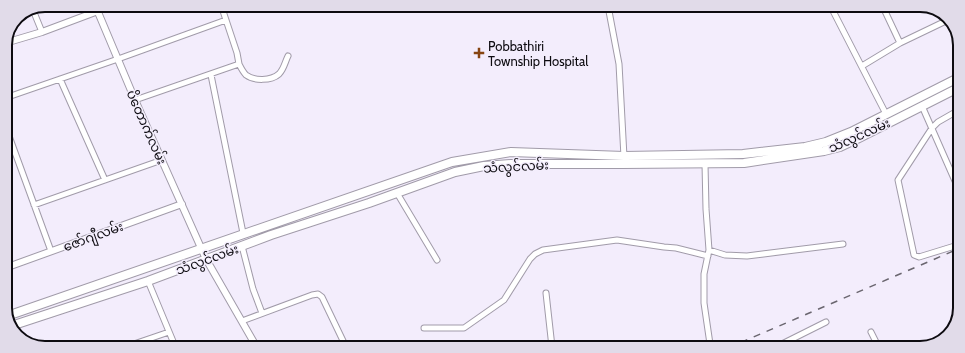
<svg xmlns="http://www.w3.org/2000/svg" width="965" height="353" font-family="Cabin,'Noto Sans Myanmar',sans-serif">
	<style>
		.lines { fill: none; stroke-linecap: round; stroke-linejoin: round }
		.minor-casing { stroke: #a19ba9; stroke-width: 7 }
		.tertiary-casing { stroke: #a19ba9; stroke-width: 8 }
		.primary-casing { stroke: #a19ba9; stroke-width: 10 }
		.minor { stroke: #fff; stroke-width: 5 }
		.tertiary { stroke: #fff; stroke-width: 6 }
		.primary { stroke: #fff; stroke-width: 8 }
		.rail { stroke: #6a666f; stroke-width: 1.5; stroke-dasharray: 7 7; stroke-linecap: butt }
		.poi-dot { fill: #864411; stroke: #f3edfc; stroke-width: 1.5 }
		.labels { text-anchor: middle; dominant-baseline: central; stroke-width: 3; stroke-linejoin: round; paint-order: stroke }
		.poi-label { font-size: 13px; fill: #0d0b10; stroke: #f3edfc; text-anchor: start }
		.street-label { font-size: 13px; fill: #0d0b10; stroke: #f3edfc }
		.rim { fill: none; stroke: #0d0b10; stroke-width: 2 }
	</style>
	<rect width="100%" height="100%" fill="#f3edfc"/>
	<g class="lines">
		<!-- minor casing -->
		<g class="minor-casing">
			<path id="minor" d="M608 6 619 64 624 157
				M831 7 886 114
				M883 7 900 43
				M33 10 42 32
				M884 10 890 7
				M98 11 115 5
				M239 64C241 68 243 72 246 75 254 81 271 81 279 74 284 69 285 62 288 56
				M862 66 900 43 950 19
				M211 75 243 233
				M60 79 105 180
				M5 98 118 59 226 20
				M135 100 239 64 237 53 221 5
				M922 106 959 190
				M5 125 51 251
				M705 164 706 209 709 250 704 274V303L710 344 713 347
				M397 193 437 260
				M34 205 162 160
				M958 245 919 257 914 255 898 180 932 128 938 122 959 110
				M242 246 253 289 262 313
				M709 250 725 255 747 256 843 244
				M148 281 175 346
				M546 293 552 347
				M242 321 312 295 318 294 322 297 346 347
				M424 328H464L504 300 530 259 535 254 543 250 617 240 664 247 676 248 708 256
				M871 332 879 348
				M793 339 798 348
				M128 346 169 332
				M702 347 710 344
				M774 348 826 322"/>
		</g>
		<!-- tertiary casing -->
		<g class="tertiary-casing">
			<path id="tertiary" d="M95 5 135 100 206 259 256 346
				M5 43 42 32 98 11
				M5 268 182 204"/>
		</g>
		<!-- primary casing -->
		<g class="primary-casing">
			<path id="primary" d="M7 316 452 162 511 152 624 156 743 154 805 147 826 142 851 132 960 77
				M11 326 148 281 271 235 369 203 455 172 484 166 511 164H623L744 163 824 151 840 147 855 140 960 87"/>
		</g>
		<!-- minor -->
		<use href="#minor" class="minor"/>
		<!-- tertiary -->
		<use href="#tertiary" class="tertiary"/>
		<!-- primary -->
		<use href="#primary" class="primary"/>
		<!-- rail -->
		<path class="rail" d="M728 348 958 249"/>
	</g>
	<!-- markers -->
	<path class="poi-dot" d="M477 47h4v4h4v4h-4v4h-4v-4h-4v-4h4z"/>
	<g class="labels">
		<!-- poi labels -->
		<g class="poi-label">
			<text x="488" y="46">Pobbathiri<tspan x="488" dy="15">Township Hospital</tspan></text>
		</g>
		<!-- street labels -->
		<g class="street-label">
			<text transform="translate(147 127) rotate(66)">ပိတောက်လမ်း</text>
			<text transform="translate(859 135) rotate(-24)">သံလွင်လမ်း</text>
			<text transform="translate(516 166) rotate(-3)">သံလွင်လမ်း</text>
			<text transform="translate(93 236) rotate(-20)">ဇော်ဂျီလမ်း</text>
			<text transform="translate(207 259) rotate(-20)">သံလွင်လမ်း</text>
		</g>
	</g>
	<!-- crop -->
	<path d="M0 0H965V353H0ZM45 12H920A33 33 0 0 1 953 45V308A33 33 0 0 1 920 341H45A33 33 0 0 1 12 308V45A33 33 0 0 1 45 12Z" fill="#e1dbe9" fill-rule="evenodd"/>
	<path class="rim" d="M45 12H920A33 33 0 0 1 953 45V308A33 33 0 0 1 920 341H45A33 33 0 0 1 12 308V45A33 33 0 0 1 45 12Z"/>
</svg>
